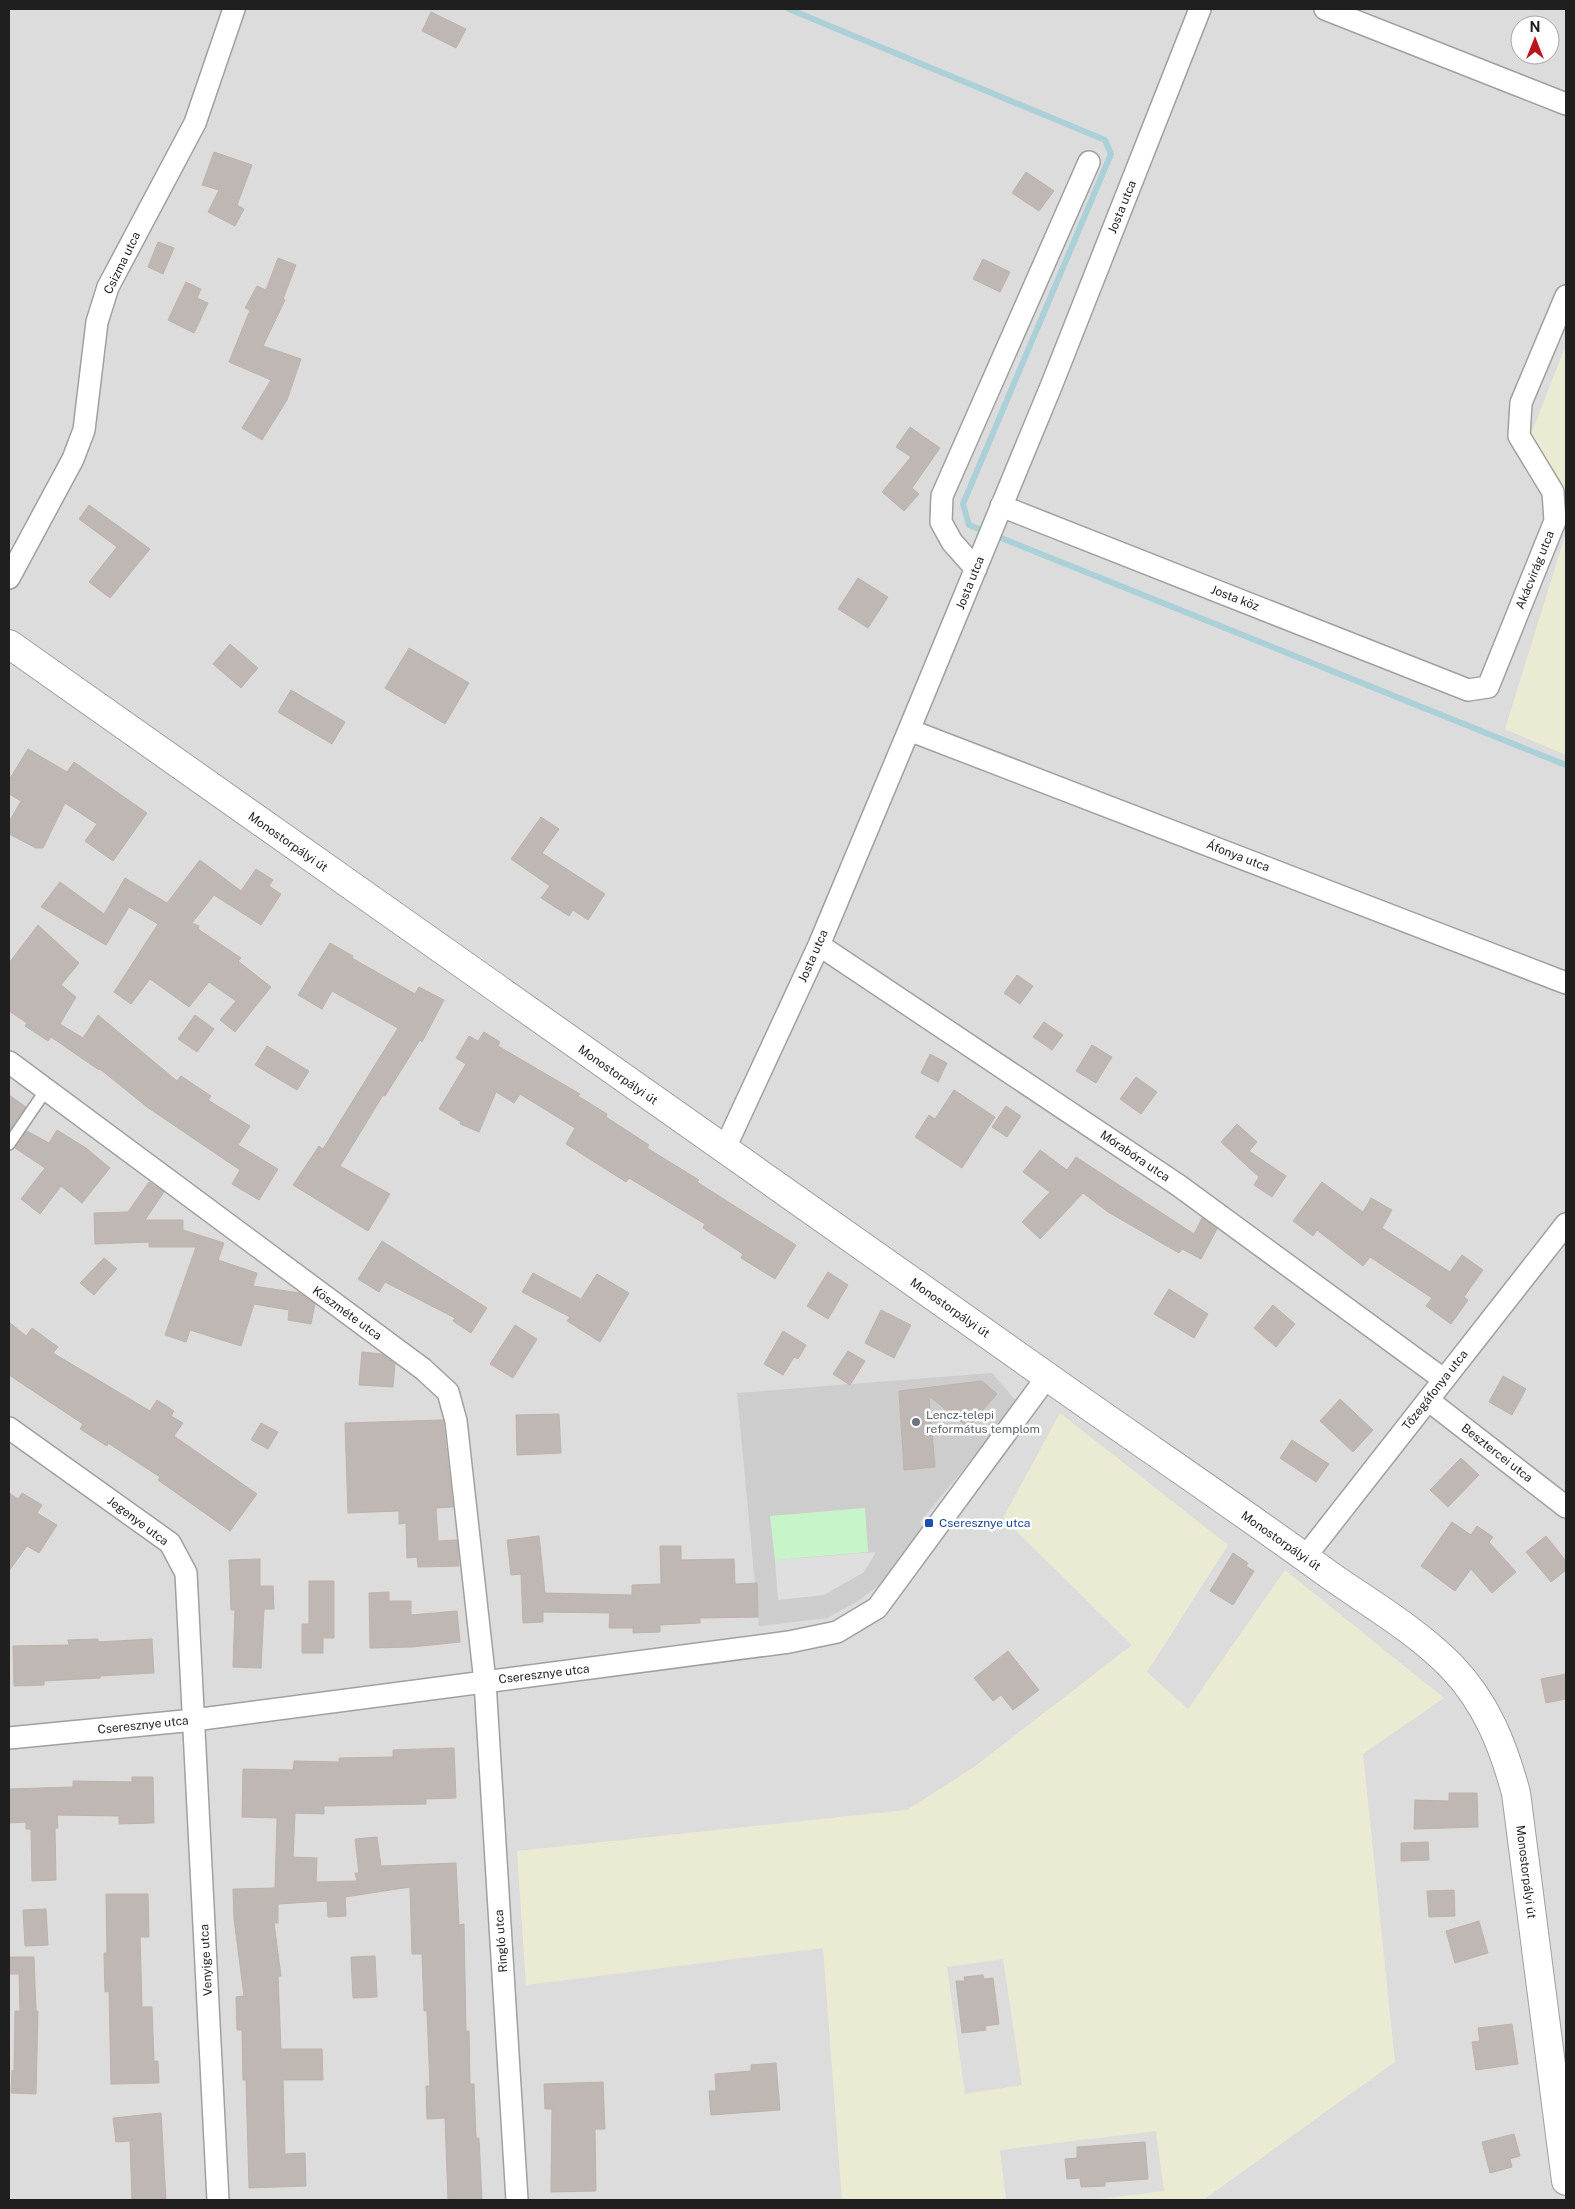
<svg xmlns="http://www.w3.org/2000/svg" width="1575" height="2209" font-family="'Public Sans',sans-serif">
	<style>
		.residential { fill: #dddcdc; fill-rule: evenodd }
		.religious { fill: #cdcdcd }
		.farmland { fill: #ebebd3; fill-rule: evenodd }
		.park { fill: #c8f4c9 }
		.parking { fill: #dfdfdf }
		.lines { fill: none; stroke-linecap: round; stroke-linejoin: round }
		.stream { stroke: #abd0d8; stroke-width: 6 }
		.building { fill: #bfb7b3; stroke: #bfb2aa }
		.service-casing { stroke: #a0a0a0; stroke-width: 14 }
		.minor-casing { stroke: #a0a0a0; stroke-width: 24 }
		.tertiary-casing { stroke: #a0a0a0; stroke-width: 30 }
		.service { stroke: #fff; stroke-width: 11 }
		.minor { stroke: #fff; stroke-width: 21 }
		.tertiary { stroke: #fff; stroke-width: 28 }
		.worship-dot { fill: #6b7280; stroke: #fff; stroke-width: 2 }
		.transit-dot { fill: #1a4fb4; stroke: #fff; stroke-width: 2 }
		.labels { text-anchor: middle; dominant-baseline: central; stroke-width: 5; stroke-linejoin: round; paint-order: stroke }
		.street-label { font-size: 12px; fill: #1f1f1f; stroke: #fff }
		.worship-label { font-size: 12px; fill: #5b616d; stroke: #fff; text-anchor: start }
		.transit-label { font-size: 12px; fill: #164399; stroke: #fff; text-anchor: start }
	</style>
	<rect width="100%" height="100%" fill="#efebe6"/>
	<!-- residential -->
	<path class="residential" d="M9 9H1566V345L1529 440 1566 499V533L1506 728 1566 755V2200H9ZM1520 25H1550V55H1520Z"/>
	<!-- religious -->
	<path class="religious" d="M992 1373 1018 1403 920 1522 922 1527 890 1570 893 1575 858 1601 827 1618 759 1626 737 1393Z"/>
	<!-- farmland -->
	<path class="farmland" d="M1566 345V499L1529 440Z
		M1566 533V755L1505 729Z
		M1060 1413 1228 1545 1147 1672 1188 1709 1285 1570 1444 1698 1363 1754 1395 2062 1203 2200H1091L1164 2191 1156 2131 1000 2150 1006 2200H842L823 1948 526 1985 517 1851 907 1810 974 1767 1132 1645 1003 1518ZM1003 1959 1022 2085 965 2094 947 1967Z"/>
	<!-- park -->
	<path class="park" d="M865 1508 868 1552 775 1560 770 1516Z"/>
	<!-- parking -->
	<path class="parking" d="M876 1552 864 1572 824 1595 778 1600 775 1560Z"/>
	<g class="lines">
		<!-- stream -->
		<path class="stream" d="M789 9 1105 140 1111 154 963 504 969 525 1566 765"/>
	</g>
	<!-- building -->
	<path class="building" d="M431 12 466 29 456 48 422 31Z
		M214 152 252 165 237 205 244 209 235 226 208 212 219 190 202 185Z
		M1026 172 1054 191 1039 211 1012 193Z
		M158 242 174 248 163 274 148 267Z
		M278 258 296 265 283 299 285 300 263 346 301 359 287 400 262 440 242 428 271 380 229 362 250 310 245 308 257 286 266 290Z
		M983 259 1010 272 1000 292 973 279Z
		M186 282 201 289 197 298 208 303 194 333 168 320Z
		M910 427 940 448 912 488 919 494 904 511 882 492 911 457 896 447Z
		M89 505 150 549 110 598 89 582 117 547 79 519Z
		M858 578 888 597 868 628 838 609Z
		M230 644 258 668 241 688 213 664Z
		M409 648 469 683 445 724 385 688Z
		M291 690 345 722 332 744 278 712Z
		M28 749 67 772 74 762 147 813 113 861 85 841 97 824 65 803 43 848H36L9 834V822L21 801 9 794V780Z
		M541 817 559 829 542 853 605 894 588 920 573 910 569 916 541 898 550 886 511 859Z
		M200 860 241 891 256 869 273 880 269 886 281 894 261 925 214 895 192 923 199 926 198 929 241 958 238 961 271 987 235 1032 220 1020 236 1001 209 982 189 1007 150 979 131 1004 114 992 158 924 129 907 106 945 41 907 60 882 104 914 125 878 167 903Z
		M38 925 79 963 61 985 76 997 60 1024 83 1038 98 1015 177 1081 181 1076 211 1096 208 1100 250 1126 238 1145 278 1169 259 1200 232 1184 240 1170 147 1107 100 1069 99 1070 51 1037 48 1041 25 1026 27 1023 9 1011V963Z
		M330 943 353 956 352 958 415 994 419 987 444 1000 422 1042 420 1040 385 1096 383 1095 340 1166 390 1194 368 1231 293 1185 319 1146 323 1149 398 1028 332 991 322 1009 298 995Z
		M1017 975 1033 986 1020 1004 1004 993Z
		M195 1015 214 1029 197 1052 178 1039Z
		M1044 1022 1063 1035 1052 1050 1033 1037Z
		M484 1032 500 1042 498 1046 580 1094 578 1096 607 1114 606 1117 649 1145 647 1148 699 1180 697 1182 796 1245 775 1279 741 1258 743 1254 703 1228 705 1224 629 1178 626 1182 566 1144 575 1128 520 1094 514 1103 496 1092 479 1132 460 1124 461 1122 439 1109 466 1064 456 1058 469 1036 478 1041Z
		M1092 1045 1112 1057 1096 1083 1076 1071Z
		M267 1046 309 1071 297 1090 255 1065Z
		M930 1054 947 1063 938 1082 921 1073Z
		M1136 1077 1157 1092 1141 1114 1120 1099Z
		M954 1090 995 1117 962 1168 915 1137 929 1115 935 1119Z
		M9 1095 26 1107 9 1131Z
		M1006 1106 1021 1116 1007 1137 992 1127Z
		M1237 1124 1257 1142 1249 1151 1286 1176 1272 1197 1254 1185 1259 1177 1221 1142Z
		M57 1130 86 1148 110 1168 82 1203 61 1186 40 1214 21 1199 45 1168 15 1148 27 1131 49 1143Z
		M1040 1150 1067 1170 1076 1157 1194 1234 1202 1218 1217 1229 1201 1259 1182 1249 1179 1253 1108 1212 1083 1193 1040 1239 1022 1222 1050 1192 1023 1172Z
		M149 1182 164 1192 145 1220H183V1230L224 1243 218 1260 257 1273 253 1286 300 1293 315 1304 311 1324 288 1320 289 1310 254 1304 241 1346 190 1330 186 1342 165 1335 196 1247H149V1242L95 1244 94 1213 128 1212Z
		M1322 1182 1363 1212 1371 1198 1392 1210 1382 1228 1450 1272 1462 1255 1483 1270 1464 1297 1468 1300 1451 1324 1426 1306 1432 1298 1370 1257 1363 1266 1317 1230 1313 1236 1293 1221Z
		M382 1241 487 1308 471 1333 453 1321 455 1318 385 1282 379 1292 358 1279Z
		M104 1258 117 1269 94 1295 80 1283Z
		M828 1272 848 1285 828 1319 807 1306Z
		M533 1273 581 1299 597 1274 629 1293 600 1342 567 1321 570 1317 522 1292Z
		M1169 1289 1208 1314 1194 1338 1154 1314Z
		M1273 1305 1295 1324 1276 1347 1254 1328Z
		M881 1310 911 1325 894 1358 865 1343Z
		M9 1322 26 1336 32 1328 58 1347 53 1353 150 1411 157 1400 174 1411 171 1416 183 1423 174 1436 257 1494 230 1531 158 1480 160 1477 108 1443 107 1446 80 1429 83 1424 9 1375Z
		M515 1325 537 1339 513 1378 490 1364Z
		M783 1331 806 1345 798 1359 794 1357 783 1375 764 1364Z
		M848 1351 865 1361 850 1385 833 1374Z
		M362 1352 382 1354 395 1364 393 1387 359 1385Z
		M1503 1376 1526 1389 1512 1415 1489 1402Z
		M982 1381 997 1394 968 1427 929 1396 935 1467 904 1470 899 1391Z
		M1340 1399 1373 1430 1353 1452 1320 1421Z
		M559 1414 561 1453 517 1455 516 1415Z
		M443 1420 453 1507 436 1508 438 1541 457 1540 459 1566 418 1567 417 1557 407 1558 406 1523 399 1524V1511L348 1513 345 1423Z
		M261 1423 278 1432 268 1449 251 1440Z
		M1292 1440 1329 1464 1316 1482 1280 1458Z
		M1461 1458 1479 1475 1448 1507 1430 1490Z
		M9 1493 18 1499 22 1493 42 1505 37 1513 57 1525 39 1553 27 1546 9 1571Z
		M1452 1522 1471 1535 1477 1526 1493 1537 1489 1542 1516 1572 1492 1593 1471 1569 1455 1591 1421 1566Z
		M539 1536 545 1593 632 1595V1585L661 1584 660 1546H681V1560L734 1559 735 1584 757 1583 758 1617 700 1618V1623L660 1625V1632L633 1633V1628H609L610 1613 543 1612V1622L523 1623 521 1574 511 1575 507 1540Z
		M1546 1536 1566 1561V1570L1551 1582 1526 1552Z
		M1233 1553 1248 1563 1246 1566 1254 1571 1233 1605 1210 1591Z
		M260 1559V1586H273L274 1609H264L261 1668 233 1667 235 1610H231L229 1560Z
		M309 1581H334V1638H323V1653H302V1624H309Z
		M389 1592V1601H411V1615L457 1611 460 1642 412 1647 370 1648 369 1593Z
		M98 1639V1642L152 1639 154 1673 100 1676V1678L44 1681V1685L14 1686 13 1646 69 1645 68 1640Z
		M1008 1651 1039 1690 1013 1710 1001 1695 993 1701 974 1678Z
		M1566 1674V1699L1546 1703 1541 1679Z
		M454 1748 456 1798 426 1799V1804L324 1806V1814L295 1813 293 1857 317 1858 316 1882 357 1881 355 1873H359L355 1839 377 1837 381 1866 456 1863 459 1925 464 1924 466 2031H469L470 2084H474L476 2138H479L482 2200H448L445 2118 427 2119 426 2086H430L427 2011H424L422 1954H412L410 1887 345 1897 346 1916 328 1917 327 1901 278 1904V1923H274L281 1976H278L281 2049H322L323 2080H283L285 2154 305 2153 306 2186 249 2188 246 2080H243L242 2030H237L236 1997 244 1996 234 1919 233 1889 275 1888 277 1818 242 1817 243 1769 293 1770 294 1761 339 1762V1758L393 1757V1750Z
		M132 1777H153L154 1823 119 1824V1816L57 1815 58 1828H55L56 1880 32 1881 31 1829H26V1822L9 1823V1789L73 1787V1781L132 1782Z
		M1449 1793H1477L1478 1827 1414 1829 1415 1800 1449 1801Z
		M1428 1842 1429 1860 1401 1861V1843Z
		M1454 1890 1455 1916 1429 1917 1427 1891Z
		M106 1894H148L149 1937H140L142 2007H152L154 2061H158L159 2083 111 2084 109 1991 105 1992 104 1953H107Z
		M46 1909 48 1945 25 1946 23 1910Z
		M1479 1921 1488 1953 1455 1963 1446 1931Z
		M375 1956 377 1997 353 1998 351 1957Z
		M9 1957H34L36 2011H38L36 2094 11 2093 12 2070 14 2071 15 2011H20L19 1974H9Z
		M983 1975 984 1979 993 1978 999 2024 985 2026 986 2030 962 2033 956 1981H965L964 1977Z
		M1512 2024 1518 2064 1476 2070 1472 2042 1480 2041 1478 2028Z
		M776 2063 780 2110 711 2115 709 2091H716L715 2074 751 2071V2065Z
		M603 2082 605 2129H595L596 2191 551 2192 552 2109H545L544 2084Z
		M161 2113 166 2200H132L130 2141 116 2142 113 2118Z
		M1514 2134 1520 2156 1510 2159 1512 2167 1490 2173 1482 2142Z
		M1145 2142 1148 2179 1105 2182V2186L1081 2187 1080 2178 1067 2179 1065 2159 1077 2158V2147Z"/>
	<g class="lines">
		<!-- service casing -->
		<g class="service-casing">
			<path id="service" d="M9 1144 46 1090"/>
		</g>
		<!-- minor casing -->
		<g class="minor-casing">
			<path id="minor" d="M1325 9 1566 104
				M1001 506 1468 690 1488 687 1555 521 1553 492 1519 436 1521 403 1566 296
				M976 569 952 542 941 522 942 496 1089 162
				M9 578 73 459 84 430 97 322 108 287 195 123 234 9
				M909 730 1566 983
				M819 945 1178 1185 1443 1379
				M9 1062 423 1369 448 1392 456 1421 485 1682 517 2200
				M724 1150 819 945 909 730 1052 384 1200 9
				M1428 1400 1566 1507
				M9 1428 170 1543 186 1573 218 2200
				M1305 1557 1566 1224
				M9 1738 194 1720 789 1642 837 1632 877 1608 1047 1377"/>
		</g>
		<!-- tertiary casing -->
		<g class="tertiary-casing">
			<path id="tertiary" d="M9 644C354 888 700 1130 1045 1375 1139 1442 1235 1506 1328 1574 1369 1603 1416 1630 1451 1666 1486 1702 1503 1745 1516 1793L1566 2181"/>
		</g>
		<!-- service -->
		<use href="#service" class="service"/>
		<!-- minor -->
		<use href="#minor" class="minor"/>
		<!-- tertiary -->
		<use href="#tertiary" class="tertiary"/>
	</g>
	<!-- markers -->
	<circle class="worship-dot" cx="916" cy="1422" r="5"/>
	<rect class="transit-dot" x="924" y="1518" width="10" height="10" rx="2.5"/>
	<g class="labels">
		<!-- street labels -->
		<g class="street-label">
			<text transform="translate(1122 207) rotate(-68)">Josta utca</text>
			<text transform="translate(122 263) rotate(-64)">Csizma utca</text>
			<text transform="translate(1535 570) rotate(-68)">Akácvirág utca</text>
			<text transform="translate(970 583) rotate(-68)">Josta utca</text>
			<text transform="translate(1235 598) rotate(21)">Josta köz</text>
			<text transform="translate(288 842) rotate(35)">Monostorpályi út</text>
			<text transform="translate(1238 856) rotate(21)">Áfonya utca</text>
			<text transform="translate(813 956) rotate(-66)">Josta utca</text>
			<text transform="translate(618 1075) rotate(35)">Monostorpályi út</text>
			<text transform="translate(1135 1156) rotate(34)">Mórabóra utca</text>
			<text transform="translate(950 1308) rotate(35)">Monostorpályi út</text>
			<text transform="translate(347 1313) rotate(36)">Köszméte utca</text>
			<text transform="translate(1435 1390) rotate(-52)">Tőzegáfonya utca</text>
			<text transform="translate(1497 1453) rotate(38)">Besztercei utca</text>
			<text transform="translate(138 1521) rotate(37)">Jegenye utca</text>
			<text transform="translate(1281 1541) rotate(35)">Monostorpályi út</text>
			<text transform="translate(544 1674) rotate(-7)">Cseresznye utca</text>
			<text transform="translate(143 1725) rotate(-6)">Cseresznye utca</text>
			<text transform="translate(1526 1872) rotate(83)">Monostorpályi út</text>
			<text transform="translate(501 1941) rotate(-94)">Ringló utca</text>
			<text transform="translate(206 1960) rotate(-93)">Venyige utca</text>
		</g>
		<!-- worship labels -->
		<g class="worship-label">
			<text x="926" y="1415">Lencz-telepi<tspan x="926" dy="14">református templom</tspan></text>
		</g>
		<!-- transit labels -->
		<g class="transit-label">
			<text x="939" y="1523">Cseresznye utca</text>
		</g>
	</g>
	<!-- border -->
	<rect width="1575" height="2209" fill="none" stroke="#1f1f1f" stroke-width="20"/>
	<!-- north arrow -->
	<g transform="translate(1535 40)"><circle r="24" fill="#ffffff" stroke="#a5a5a5"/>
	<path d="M0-4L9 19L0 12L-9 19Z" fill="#b9151c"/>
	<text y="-8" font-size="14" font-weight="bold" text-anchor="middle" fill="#1f1f1f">N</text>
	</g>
</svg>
